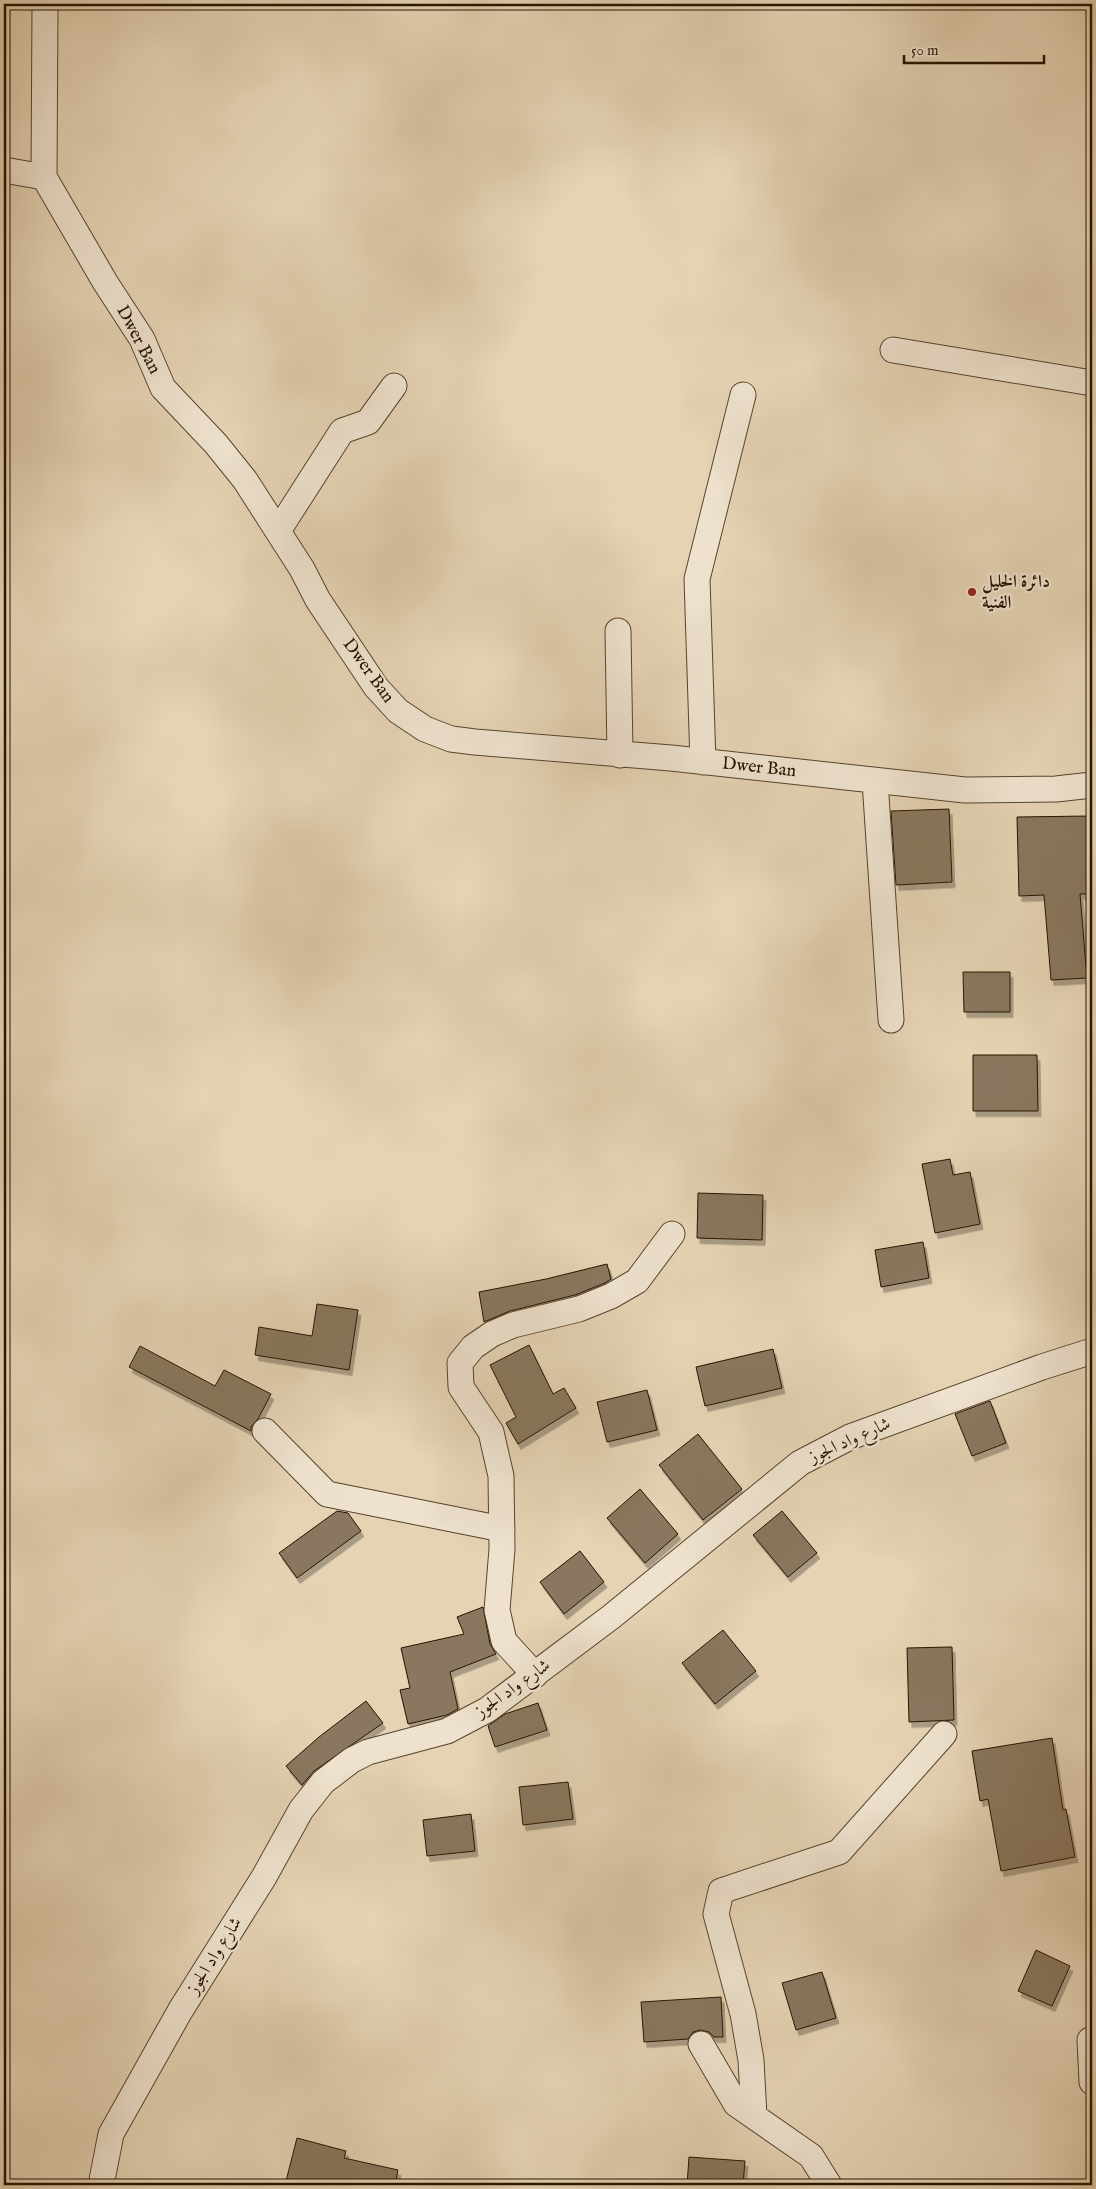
<svg xmlns="http://www.w3.org/2000/svg" width="1096" height="2189" font-family="'IM FELL English',Amiri,serif">
	<style>
		.building { fill: #89775e; stroke: #261400; filter: url(#shadow) }
		.lines { fill: none; stroke-linecap: round; stroke-linejoin: round }
		.minor-casing { stroke: #56442d; stroke-width: 27 }
		.minor { stroke: #eee2ce; stroke-width: 25 }
		.poi-dot { fill: #8f2418; stroke: #eee2ce; stroke-width: 2 }
		.labels { text-anchor: middle; dominant-baseline: central; stroke-width: 4.5; stroke-linejoin: round; paint-order: stroke }
		.street-label { font-size: 18px; fill: #261400; stroke: #eee2ce }
		.poi-label { font-size: 18px; font-weight: bold; fill: #261400; stroke: #eee2ce; text-anchor: start }
	</style>
	<defs>
		<filter id="shadow"><feDropShadow dx="3" dy="5.5" stdDeviation="0" flood-color="#0004"/></filter>
	</defs>
	<rect width="100%" height="100%" fill="#e5d3b4"/>
	<filter id="stains"><feTurbulence type="fractalNoise" baseFrequency=".004" numOctaves="4"/><feColorMatrix values="0 0 0 0 .2 0 0 0 0 .09 0 0 0 0 .02 0 0 0 .5 -.17"/></filter>
	<radialGradient id="worn" r=".72"><stop offset=".6" stop-color="#630" stop-opacity="0"/><stop offset="1" stop-color="#630" stop-opacity=".3"/></radialGradient>
	<!-- building -->
	<path class="building" d="M949 809 952 882 896 885 891 811Z
		M1089 816 1091 894H1080L1087 978 1051 980 1044 895 1019 896 1017 817Z
		M963 972H1010V1012H964Z
		M973 1055H1037L1038 1111H973Z
		M950 1159 953 1175 970 1172 980 1224 935 1233 922 1164Z
		M698 1193 763 1195 762 1240 697 1238Z
		M923 1242 929 1278 881 1287 875 1250Z
		M607 1264 611 1279 605 1283 575 1295 510 1311 484 1322 479 1292 546 1279Z
		M317 1304 358 1310 349 1370 255 1355 259 1327 312 1336Z
		M529 1345 553 1394 564 1388 576 1408 518 1444 506 1423 516 1417 490 1365Z
		M140 1346 215 1386 224 1370 271 1394 258 1419 251 1427V1431L129 1367Z
		M773 1349 782 1388 705 1406 696 1367Z
		M647 1390 657 1430 607 1442 597 1402Z
		M990 1401 1006 1443 972 1456 955 1414Z
		M698 1434 742 1489 703 1520 659 1465Z
		M640 1489 678 1534 645 1563 607 1518Z
		M337 1511 348 1513 361 1531 297 1578 279 1553Z
		M782 1511 817 1553 788 1577 753 1535Z
		M580 1551 604 1582 564 1614 540 1582Z
		M483 1607 490 1644 496 1654 450 1672 458 1709 447 1715 408 1724 400 1690 410 1688 401 1648 464 1634 457 1617Z
		M723 1630 756 1671 715 1704 682 1663Z
		M952 1647 954 1720 909 1722 907 1648Z
		M366 1701 383 1723 314 1771 302 1785 286 1766 319 1737Z
		M538 1703 547 1730 495 1747 488 1726 505 1714Z
		M1052 1738 1063 1810 1066 1809 1075 1857 1001 1871 988 1799 980 1801 972 1751Z
		M568 1782 573 1819 523 1825 519 1787Z
		M471 1814 475 1851 427 1856 423 1820Z
		M1036 1950 1070 1966 1052 2006 1018 1991Z
		M822 1972 836 2018 796 2030 782 1983Z
		M721 1997 723 2037H714L709 2032 700 2030 693 2032 688 2039 644 2042 641 2002Z
		M297 2138 346 2151 344 2158 398 2170 395 2185H285Z
		M689 2157 745 2161 743 2185H687Z"/>
	<g class="lines">
		<!-- minor casing -->
		<g class="minor-casing">
			<path id="minor" d="M4 170 44 177 105 282 142 339 163 388 216 444 245 480 302 569 318 600 376 687 398 711 425 729 451 739 475 742 671 758 965 790 1056 789 1092 785
				M44 177 45 4
				M893 350 1092 383
				M278 531 342 431 368 422 394 386
				M618 631 620 755
				M703 762 697 579 743 395
				M875 781 891 1020
				M265 1431 327 1494 502 1529
				M535 1675 504 1641 497 1610 502 1549 501 1476 491 1432 461 1387 460 1363 473 1347 492 1334 513 1325 579 1309 611 1296 637 1281 672 1234
				M1090 2040 1092 2082
				M701 2044 736 2104 811 2156 829 2185
				M754 2116 751 2060 743 2014 716 1914 721 1891 839 1852 944 1734
				M101 2185 111 2134 180 2011 264 1877 301 1810 323 1782 352 1760 368 1752 447 1731 487 1710 611 1617 800 1463 850 1437 1042 1367 1092 1351"/>
		</g>
		<!-- minor -->
		<use href="#minor" class="minor"/>
	</g>
	<!-- markers -->
	<circle class="poi-dot" cx="972" cy="592" r="5"/>
	<g class="labels">
		<!-- street labels -->
		<g class="street-label">
			<text transform="translate(138 340) rotate(62)">Dwer Ban</text>
			<text transform="translate(368 671) rotate(54)">Dwer Ban</text>
			<text transform="translate(759 768) rotate(6)">Dwer Ban</text>
			<text transform="translate(850 1441) rotate(-24)">شارع واد الجوز</text>
			<text transform="translate(513 1689) rotate(-35)">شارع واد الجوز</text>
			<text transform="translate(215 1956) rotate(-58)">شارع واد الجوز</text>
		</g>
		<!-- poi labels -->
		<g class="poi-label">
			<text x="982" y="582">دائرة الخليل<tspan x="982" dy="21">الفنية</tspan></text>
		</g>
	</g>
	<!-- margin -->
	<rect width="1096" height="2189" fill="none" stroke="#e5d3b4" stroke-width="20"/>
	<rect x="5" y="5" width="1086" height="2179" fill="none" stroke="#261400" stroke-width="2.5"/>
	<rect x="10" y="10" width="1076" height="2169" fill="none" stroke="#261400"/>
	<!-- scale -->
	<path d="M904 55v8h140v-8" fill="none" stroke="#261400" stroke-width="2.5"/>
	<text x="911" y="55" font-size="15" fill="#261400" stroke="#eee2ce" stroke-width="4" paint-order="stroke">50 m</text>
	<rect width="100%" height="100%" filter="url(#stains)"/>
	<rect width="100%" height="100%" fill="url(#worn)"/>
</svg>
